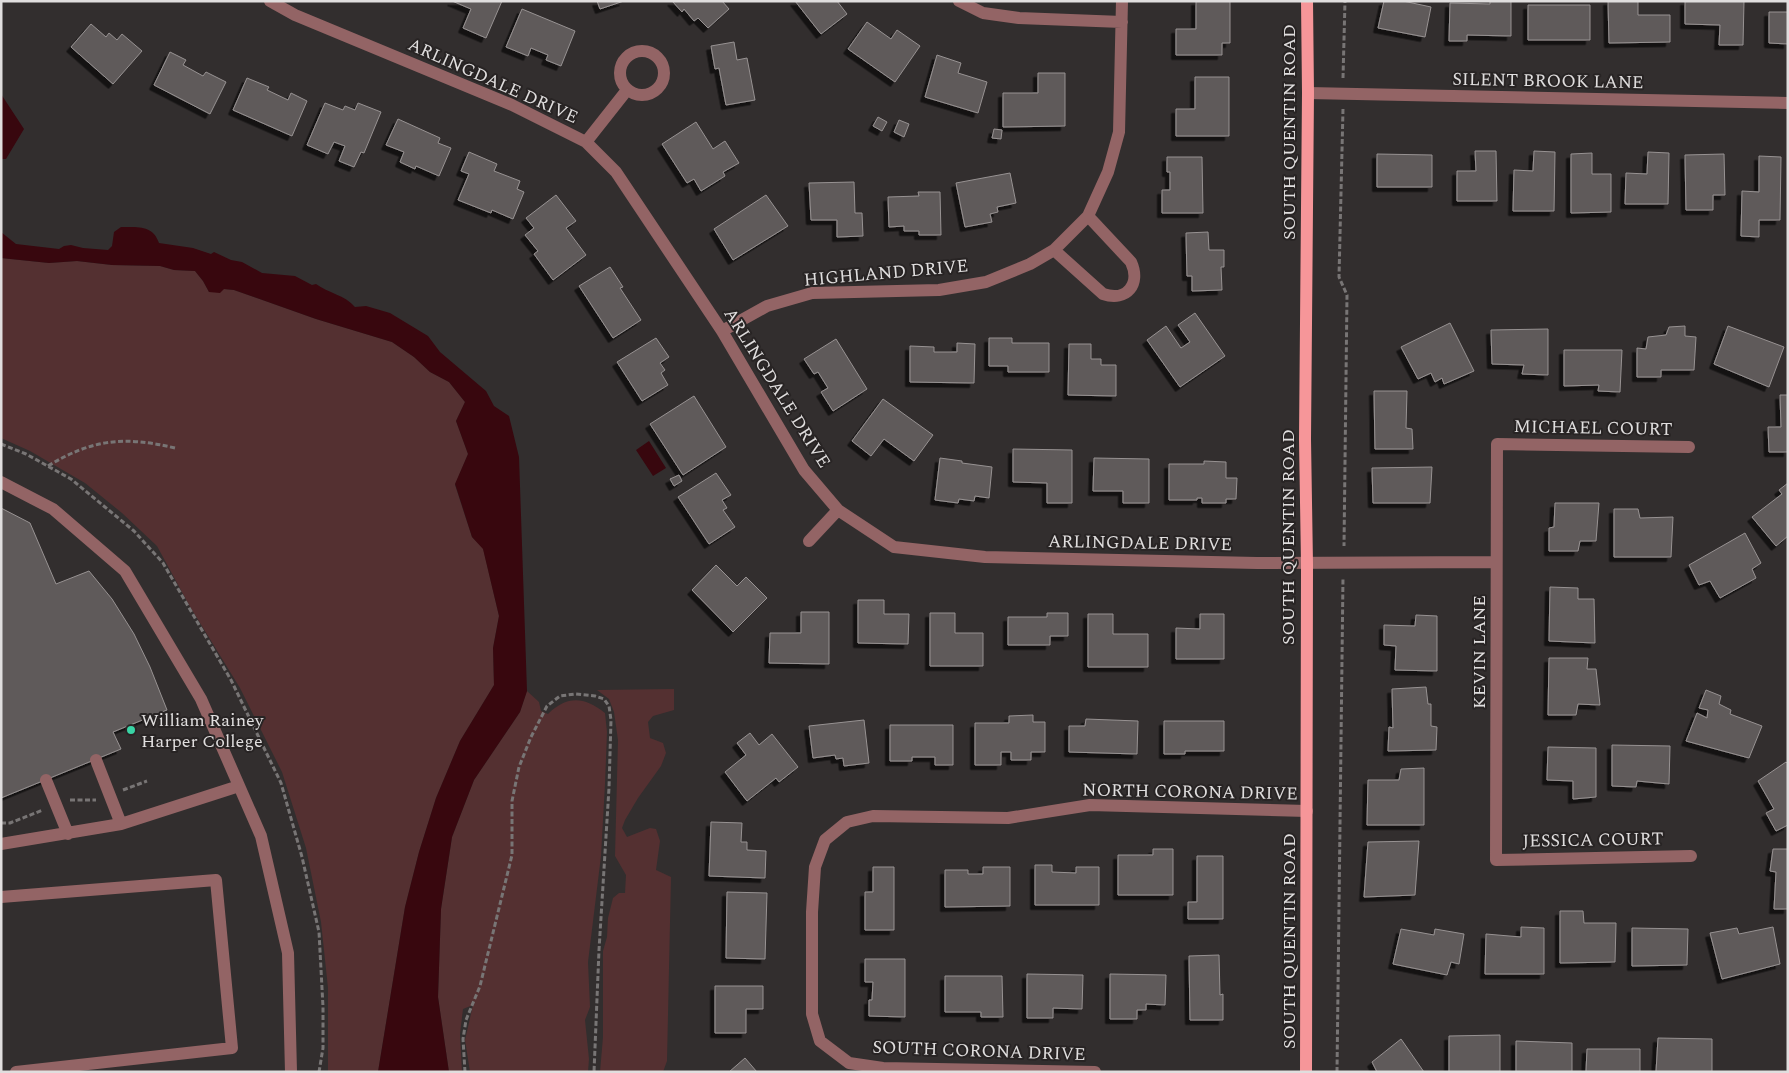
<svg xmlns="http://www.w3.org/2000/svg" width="1789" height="1073" font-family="Spectral,serif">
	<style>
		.green { fill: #543031 }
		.water { fill: #38070e }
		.building { fill: #5f5a5a; stroke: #979292; filter: url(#shadow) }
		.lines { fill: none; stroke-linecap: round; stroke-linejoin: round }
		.path { stroke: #787575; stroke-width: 3; stroke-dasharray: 5 2.5; stroke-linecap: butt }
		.minor { stroke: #936465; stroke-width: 12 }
		.major { stroke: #f69699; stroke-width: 12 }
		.poi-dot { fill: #39d4a5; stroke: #282424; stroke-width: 2 }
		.labels { text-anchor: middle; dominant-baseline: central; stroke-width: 4; stroke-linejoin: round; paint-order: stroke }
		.street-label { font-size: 18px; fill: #e0dede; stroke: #282424 }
		.poi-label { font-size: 18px; fill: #e0dede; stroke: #282424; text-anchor: start }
	</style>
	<defs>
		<filter id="shadow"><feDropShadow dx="-4.5" dy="4.5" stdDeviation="0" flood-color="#0009"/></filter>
	</defs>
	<rect width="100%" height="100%" fill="#322e2e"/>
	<!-- green -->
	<path class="green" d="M1 258 49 263 77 261 112 265 160 266 174 270 195 271 203 281 209 292 224 289 234 290 316 319 392 342 414 357 430 372 449 382 465 402 456 421 468 454 455 485 472 537 483 548 499 616 493 648 494 685 460 741 436 798 419 852 405 907 378 1072H328V988L321 922 306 848 282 772 240 688 189 605 157 546 122 513 85 483 30 451 1 438Z
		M674 689V710L653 716 648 722 650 738 663 743 666 753 661 766 638 798 625 820 622 828 627 837 650 828 656 829 660 841 656 870 671 877 667 1061 663 1072H600L603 1037V951L607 937 608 918 613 898 619 893H625L626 875 615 856 618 740 614 712 609 699 597 690Z
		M527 691 539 702 541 711 548 714C568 695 584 697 605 713L607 732 605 784 601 856 588 962 590 1007 585 1020 589 1059 588 1072H470L465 1040 473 1005 463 1009 460 1034 462 1072H449L438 997 441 909 452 837 474 780 520 712Z"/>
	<!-- water -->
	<path class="water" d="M1 94 24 129 6 159H1Z
		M121 227C138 227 153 225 159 243L193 248 211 254 214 252 231 260 242 262 262 273 295 276 312 285 316 284C328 293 345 295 355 307L366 306 390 313 428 336 440 352 486 391 494 406 509 416 519 457 527 691 520 712 474 780 452 837 441 909 438 997 449 1072H378L405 907 419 852 436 798 460 741 494 685 493 648 499 616 483 549 472 537 455 484 468 454 456 421 465 402 449 382 430 372 414 357 392 342 316 319 234 290 224 289 220 293 209 292 203 281 195 271 174 270 160 266 112 265 77 261 49 263 1 258V232L16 244 59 249 64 246 71 245 83 248 108 250 112 246 114 232Z
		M649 441 666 468 653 476 636 450Z"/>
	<!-- building -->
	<path class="building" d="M452 1H502L486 38 463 28 471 9Z
		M597 1H624L600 9Z
		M672 1H722L729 9 708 28 698 18 694 21 684 9 682 12Z
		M795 1H837L847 14 821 34Z
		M1196 1H1230V43H1222V55H1176V29H1196Z
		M1384 1H1403L1431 7 1425 37 1378 28Z
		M1490 1H1511V36L1467 35V41H1449L1450 3 1490 4Z
		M1608 1H1638V15H1670V42L1609 43Z
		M1685 1H1744L1743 45H1719L1720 25 1685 24Z
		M1528 5H1590V40H1528Z
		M522 9 575 31 561 66 546 60 548 55 531 48 528 56 506 47Z
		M1769 12H1788V44L1769 43Z
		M867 22 891 39 897 30 920 46 895 82 848 49Z
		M91 24 106 37 109 33 117 40 122 34 142 51 113 84 71 47Z
		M734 42 737 60 747 58 755 100 726 105 719 68 715 69 711 46Z
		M170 52 186 60 183 65 203 76 206 72 226 82 210 114 154 85Z
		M937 55 961 63 958 73 987 82 978 113 925 97Z
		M1038 73H1065V126L1003 127V93H1038Z
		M1195 77H1229V136H1176V109H1195Z
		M247 78 269 87 267 90 288 100 291 93 307 101 292 136 233 110Z
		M325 103 343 110 345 106 355 110 358 103 381 112 364 153 361 152 354 167 339 161 345 146 334 142 328 154 307 145Z
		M878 117 887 122 882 131 873 126Z
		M398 119 440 138 438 143 451 148 439 176 416 166 415 169 400 162 404 152 386 145Z
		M899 120 909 124 904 137 894 132Z
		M696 122 713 149 725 141 739 163 723 172 725 176 701 191 694 179 687 183 662 144Z
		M994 129 1002 130 1001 139 992 138Z
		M1475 151H1496L1497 201H1457V171H1476Z
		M1534 151 1555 152 1554 211H1513L1514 170 1533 171Z
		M469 152 497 164 494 171 520 181 517 189 524 192 513 219 492 210 491 213 458 200 469 174 461 171Z
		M1648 152 1669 153 1668 204H1625L1626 173 1647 174Z
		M1592 153V174H1611V212L1571 213V154Z
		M1377 154 1432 155V187H1377Z
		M1724 154 1725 195H1713V210H1686L1685 155Z
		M1759 156 1781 157 1780 220H1759V237L1741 236 1742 191 1759 192Z
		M1167 157H1202L1203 213H1162V190H1170V172H1167Z
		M1010 173 1016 203 997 207 998 212 990 214 992 222 965 227 956 183Z
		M854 182 855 213H862L863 236 837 237V220H811L809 183Z
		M918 192H940L941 235H919V231H904V226L889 227 888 197 919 196Z
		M556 195 576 221 566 228 586 255 553 280 534 254 538 251 525 235 534 228 526 218Z
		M766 195 788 226 733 260 714 229Z
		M1208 232 1209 250H1224V267H1221L1222 290 1192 291V276H1187L1186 233Z
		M610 267 623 287 620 288 641 320 613 338 579 286Z
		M1195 313 1225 356 1180 387 1147 340 1166 326 1181 348 1190 342 1178 325Z
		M1450 323 1474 371 1444 384 1442 378 1435 382 1431 373 1418 379 1401 347Z
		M1685 326V336L1696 337 1694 370H1661V377H1637V348L1646 349 1648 337 1666 335 1669 327Z
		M1728 326 1784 347 1769 387 1714 364Z
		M1548 329V375L1522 374 1524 365 1492 364 1491 330Z
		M656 338 669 357 660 363 665 370 661 373 668 385 642 401 617 362Z
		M989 338H1012V343H1049V372H1008V366H989Z
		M836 339 867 389 833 411 821 392 828 388 818 372 814 374 804 359Z
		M957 343 975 344 974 383 910 382V346L934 347V352H957Z
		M1069 344H1091V359H1101V365H1116V396L1068 395Z
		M1564 350H1622L1620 392 1598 391 1599 385 1564 386Z
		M1374 391H1407L1406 428 1412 429 1413 449H1375Z
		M1780 395H1788V452H1769L1768 427H1781Z
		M694 396 726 447 683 475 650 424Z
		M883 399 933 435 914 461 884 439 871 456 852 441Z
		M1013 449 1072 450V503H1047V483L1013 482Z
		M940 458 962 461V463L992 467 989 498 975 496 974 501 959 499 958 503 935 500Z
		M1094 458 1149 459V503H1123V491H1093Z
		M1204 461 1226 462V478H1237L1236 499H1226V503H1202V498H1197V500H1169V464H1204Z
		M1432 467 1430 503H1373L1372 468Z
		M716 473 731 495 722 500 727 508 723 510 735 527 709 544 678 497Z
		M679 475 682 481 674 486 670 479Z
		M1788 483V536L1776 546 1752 517 1782 494 1779 490Z
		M1555 503H1599L1596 541H1580L1578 551H1549V528L1554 527Z
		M1 508 30 523 56 584 89 571 112 599 134 634 150 667 167 710 113 732 121 749 1 798Z
		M1614 509H1638L1640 518 1673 517 1671 557H1614Z
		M1745 533 1761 563 1752 569 1756 578 1720 598 1710 581 1699 585 1689 565Z
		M716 565 737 586 746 577 767 598 733 632 692 590Z
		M1550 587 1578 588V599H1594L1595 643 1549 641Z
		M858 600H884V614H909L908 644 858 643Z
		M801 612H829V664L769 663 770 633H801Z
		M930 613H955V633H983V666H930Z
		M1047 613H1068V636H1050V645H1008V617H1047Z
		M1088 614H1113V634H1148V667H1088Z
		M1200 614H1224V659H1176V628L1200 629Z
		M1416 615 1437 616V671L1395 670 1396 646 1384 645V625L1415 626Z
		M1549 658H1588L1587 669H1596L1600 705 1578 704 1576 715H1548Z
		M1426 687 1428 704H1431V726L1437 727 1436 750 1388 751 1389 727 1393 728 1392 689Z
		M1706 690 1721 696 1719 704 1731 710 1730 714 1762 726 1749 758 1686 741 1697 713 1707 718 1708 710 1699 708Z
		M1033 715V722H1045V752H1031V760H1011V752H1001V765H975V723H1009V716Z
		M1086 719 1138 721 1137 754 1069 752V726H1085Z
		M864 720 869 763 844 766 843 758 836 759 835 755 813 758 809 726Z
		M1164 721H1224V751H1185V754H1164Z
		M890 725H953V765H935V757H912V761H890Z
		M750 733 759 745 772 734 798 767 779 782 776 778 747 801 725 772 746 755 737 743Z
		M1612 745 1670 746 1669 784 1637 781 1636 787 1612 786Z
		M1548 747 1596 748V797L1573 799V781L1547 780Z
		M1786 762 1788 764V825L1776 831 1766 813 1774 809 1758 781Z
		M1424 768V825H1367L1368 780H1399L1401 769Z
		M711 822 742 823 741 842H747V850L766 851 765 878 709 876Z
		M1419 841 1415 895 1364 897 1368 842Z
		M1153 849H1173V895H1118V855H1153Z
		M1773 849H1788V909H1774L1776 872 1770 871Z
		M1197 856H1223V919H1188V902H1197Z
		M1035 865H1052V872L1076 873V867H1099V905H1035Z
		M873 867H894V930H865V892H873Z
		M983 867H1010V906L945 907V870H968V874H983Z
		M727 892 767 893 765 959 726 958Z
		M1560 911H1583L1584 923H1616L1615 962 1560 963Z
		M1521 927 1544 928V974H1485L1486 934 1521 937Z
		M1773 927 1780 964 1722 979 1710 933 1737 928 1739 934Z
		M1632 928 1688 929 1687 965 1632 966Z
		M1401 929 1434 935 1435 929 1464 934 1459 964 1451 962 1447 975 1393 964Z
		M1219 955 1220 995 1223 994V1020H1190L1189 956Z
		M865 959H905V1017L869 1016V1000H872L873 982H865Z
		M1027 974 1083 975 1082 1009 1053 1008V1018H1027Z
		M1110 974 1166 975 1165 1005 1146 1004V1010H1137V1019H1110Z
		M945 976H1002L1003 1017H981V1012H945Z
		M715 986H763V1009H746V1033H715Z
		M1500 1035V1072H1449V1036Z
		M1658 1038 1712 1039V1072H1656Z
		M1401 1039 1424 1072H1377L1372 1062Z
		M1516 1041 1572 1043V1072H1516Z
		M1587 1049H1640V1072H1586Z
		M745 1058 757 1072H729Z"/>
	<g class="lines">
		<!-- path -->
		<path class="path" d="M1343 78 1345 1
			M1343 109 1339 277 1347 295 1344 546
			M1 444 26 454 71 479 134 531 163 563 231 680 281 783 302 857 319 932 323 1007V1048L319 1072
			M48 466C92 439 125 436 175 448
			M123 790 147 781
			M70 800H96
			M1 823H10L43 810
			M465 1072 463 1039 466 1020 480 986 512 855V801L519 767 531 737 547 706 560 696 575 694 595 696 604 699 609 706 611 720 609 788 599 950 594 1072
			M1337 1072 1343 577"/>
		<!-- minor -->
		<path class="minor" d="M270 1 295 15 512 105 586 142 616 172 722 331 804 470 838 510 894 547 985 557 1257 563 1496 562
			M959 1 983 13 1019 18 1122 22
			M620 73a22 22 0 1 1 44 0a22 22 0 1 1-44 0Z
			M1308 93 1788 103
			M586 142 627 90
			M1054 250 1103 294C1127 302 1141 284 1131 262L1088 216
			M722 331 767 306 812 293 939 290 986 282 1030 264 1054 250 1088 216 1108 172 1119 132 1122 1
			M1689 447 1497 444 1496 860 1691 856
			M1 482 53 509 125 571 201 699 261 836 288 953 291 1072
			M809 541 838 510
			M96 760 121 824
			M46 780 68 834
			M1 844 121 824 239 786
			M1 897 216 880 232 1048 16 1072
			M1095 1072 883 1068 849 1063 820 1041 812 1014V912L815 867 825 840 847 822 873 816 1008 818 1090 805 1307 811"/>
		<!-- major -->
		<path class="major" d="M1306 1072 1307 564 1305 439 1308 93 1307 1"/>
	</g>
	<!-- markers -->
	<circle class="poi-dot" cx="131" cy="730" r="5"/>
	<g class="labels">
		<!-- street labels -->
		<g class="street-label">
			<text transform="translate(493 81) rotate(24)">ARLINGDALE DRIVE</text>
			<text transform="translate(1548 81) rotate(1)">SILENT BROOK LANE</text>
			<text transform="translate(1289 132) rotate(-90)">SOUTH QUENTIN ROAD</text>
			<text transform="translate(886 273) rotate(-5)">HIGHLAND DRIVE</text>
			<text transform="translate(777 388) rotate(58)">ARLINGDALE DRIVE</text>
			<text transform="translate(1593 428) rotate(1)">MICHAEL COURT</text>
			<text transform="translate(1288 537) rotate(-90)">SOUTH QUENTIN ROAD</text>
			<text transform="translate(1140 543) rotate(1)">ARLINGDALE DRIVE</text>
			<text transform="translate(1479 652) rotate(-90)">KEVIN LANE</text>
			<text transform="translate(1190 792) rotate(1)">NORTH CORONA DRIVE</text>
			<text transform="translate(1593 840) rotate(-1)">JESSICA COURT</text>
			<text transform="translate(1289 941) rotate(-90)">SOUTH QUENTIN ROAD</text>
			<text transform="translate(979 1051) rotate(2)">SOUTH CORONA DRIVE</text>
		</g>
		<!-- poi labels -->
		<g class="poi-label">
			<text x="141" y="720">William Rainey<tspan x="141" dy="21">Harper College</tspan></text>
		</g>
	</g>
	<!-- border -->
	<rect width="1789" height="1073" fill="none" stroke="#e0dede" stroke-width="5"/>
</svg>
